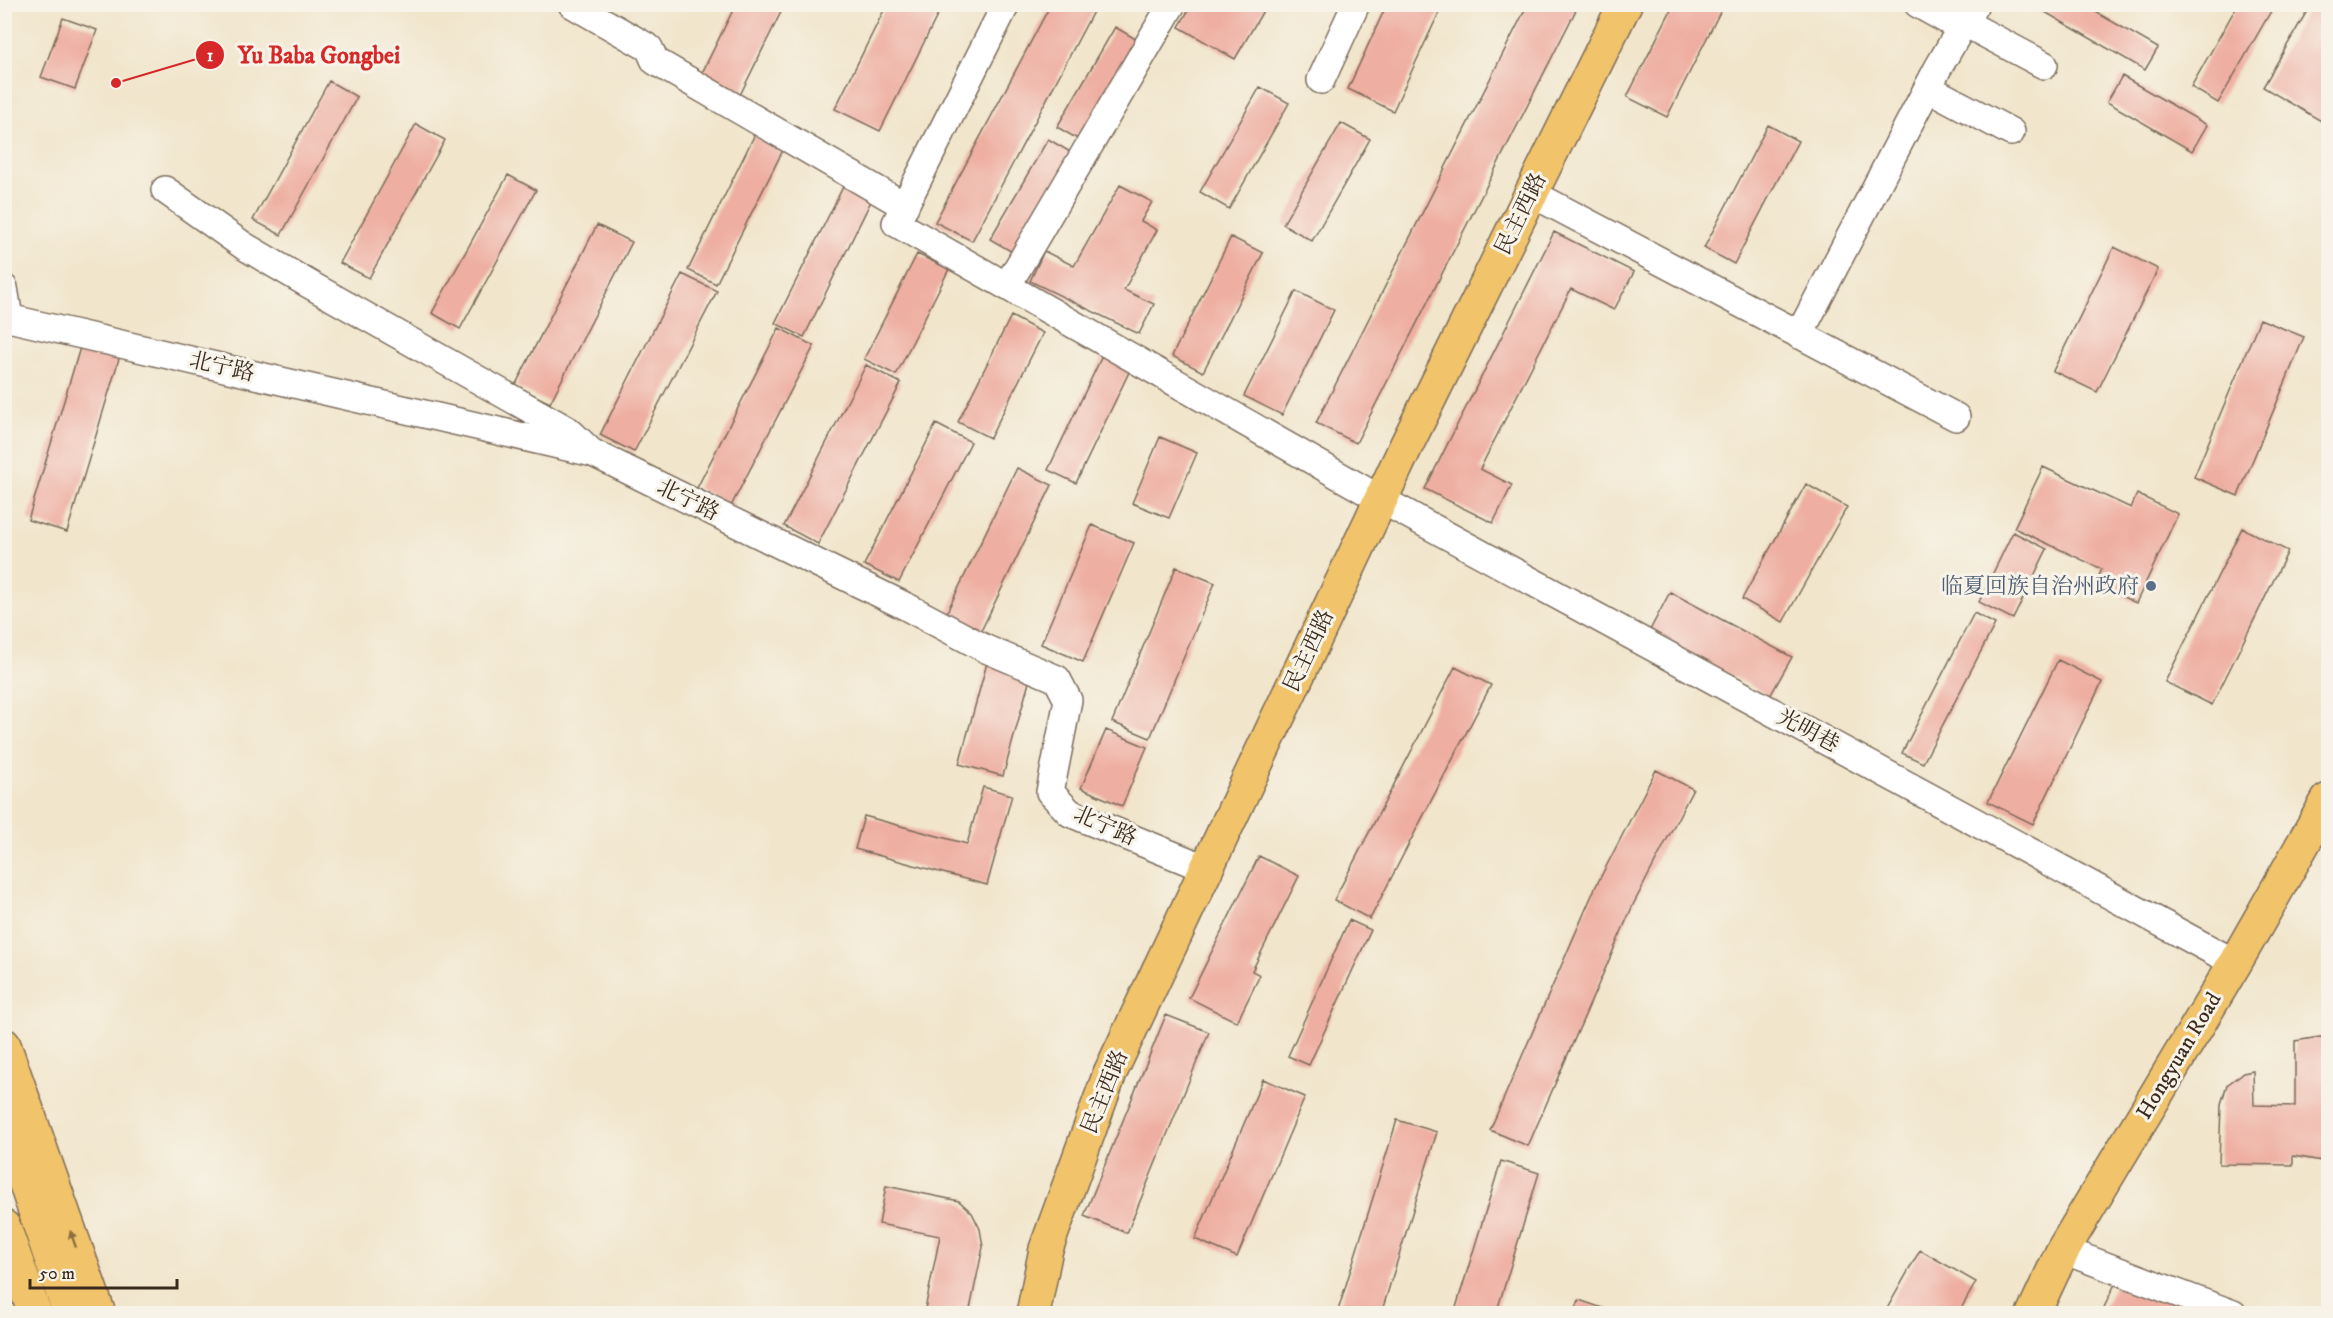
<svg xmlns="http://www.w3.org/2000/svg" width="2333" height="1318" font-family="'IM FELL DW Pica','Noto Serif SC',serif">
	<style>
		.building { fill: #eeaea1 }
		.lines { fill: none; stroke-linecap: round; stroke-linejoin: round }
		.minor-casing { stroke: #7b6b5b; stroke-width: 30 }
		.major-casing { stroke: #7b6b5b; stroke-width: 36 }
		.highway-casing { stroke: #7b6b5b; stroke-width: 36 }
		.minor { stroke: #fff; stroke-width: 27 }
		.major { stroke: #f1c36a; stroke-width: 33 }
		.highway { stroke: #f1c36a; stroke-width: 33 }
		.oneway { fill: #8d6f40 }
		.service-dot { fill: #5c6f8a; stroke: #f7f3e8; stroke-width: 2 }
		.labels { text-anchor: middle; dominant-baseline: central; stroke-width: 6; stroke-linejoin: round; paint-order: stroke }
		.street-label { font-size: 22px; fill: #3b2a1e; stroke: #f7f3e8 }
		.service-label { font-size: 22px; fill: #4e5e75; stroke: #f7f3e8; text-anchor: end }
		.leader { fill: none; stroke: #d62828; stroke-width: 2 }
		.callout-dot { fill: #d62828; stroke: #f7f3e8; stroke-width: 2 }
		.mark-label { font-size: 18px; text-anchor: middle; font-weight: bold; fill: #fff }
		.callout-label { font-size: 24px; text-anchor: middle; font-weight: bold; fill: #d62828; stroke: #f7f3e8; stroke-width: 6; stroke-linejoin: round; paint-order: stroke }
	</style>
	<rect width="100%" height="100%" fill="#f7f3e8"/>
	<filter id="ink" filterUnits="userSpaceOnUse"><feTurbulence type="fractalNoise" baseFrequency=".0167" numOctaves="2"/><feDisplacementMap in="SourceGraphic" scale="12" xChannelSelector="R" yChannelSelector="G"/><feConvolveMatrix kernelMatrix="1 2 1 2 8 2 1 2 1" color-interpolation-filters="sRGB"/></filter>
	<filter id="wash" filterUnits="userSpaceOnUse"><feTurbulence type="fractalNoise" baseFrequency=".008" numOctaves="4" result="noise"/><feDisplacementMap in="SourceGraphic" scale="24" xChannelSelector="R" yChannelSelector="G"/><feGaussianBlur stdDeviation="1.35" result="paint"/><feColorMatrix in="noise" values="0 0 0 0 0 0 0 0 0 0 0 0 0 0 0 0 0 1.4 0 .05"/><feComposite in="paint" operator="in"/></filter>
	<g filter="url(#wash)">
		<rect width="100%" height="100%" fill="#f1e5cb"/>
		<g id="blocks">
			<!-- building -->
			<path class="building" d="M736 4H785L740 95 701 75Z
				M887 4H943L880 131 835 109Z
				M1051 4H1097L972 241 935 222Z
				M1192 4H1267L1235 59 1179 27Z
				M1387 4H1443L1393 111 1348 89Z
				M1528 4H1579L1356 443 1316 423Z
				M1674 4H1724L1667 117 1627 97Z
				M2031 4H2082L2158 48 2145 70Z
				M2238 4H2275L2218 103 2191 87Z
				M2311 4H2328V125L2263 87Z
				M63 18 97 30 75 89 41 77Z
				M1115 27 1139 41 1081 141 1057 127Z
				M2122 76 2207 125 2192 151 2107 102Z
				M329 81 357 97 281 235 253 220Z
				M1260 87 1289 103 1229 209 1200 192Z
				M1341 123 1370 139 1312 241 1283 224Z
				M416 124 445 140 369 278 340 263Z
				M1768 125 1798 141 1734 264 1704 248Z
				M758 128 787 142 716 284 688 270Z
				M1048 139 1072 153 1014 253 990 239Z
				M508 175 536 190 460 329 432 313Z
				M846 181 874 195 804 337 775 323Z
				M1120 185 1152 202 1141 221 1157 230 1124 290 1154 304 1139 334 1030 281 1044 251 1074 266Z
				M597 225 632 242 550 403 515 386Z
				M1554 232 1634 272 1614 310 1571 289 1480 469 1512 485 1493 523 1425 489Z
				M1231 237 1263 253 1203 372 1172 356Z
				M2114 247 2158 269 2097 392 2053 371Z
				M917 254 949 269 896 375 864 359Z
				M682 274 717 291 634 452 600 435Z
				M1296 291 1334 310 1282 415 1244 396Z
				M1011 316 1043 333 990 438 958 422Z
				M2260 319 2304 337 2238 496 2194 477Z
				M779 328 814 346 731 506 697 488Z
				M82 341 121 352 67 532 28 520Z
				M1102 356 1130 370 1076 483 1048 470Z
				M866 365 901 383 818 544 784 526Z
				M936 424 971 442 899 582 864 565Z
				M1160 437 1197 453 1169 518 1132 503Z
				M2043 467 2131 508 2137 494 2178 514 2136 603 2095 584 2102 569 2014 528Z
				M1017 468 1052 485 981 631 946 614Z
				M1806 484 1847 507 1783 622 1742 599Z
				M1092 525 1134 543 1083 662 1041 644Z
				M2242 528 2288 551 2212 705 2165 682Z
				M2013 532 2047 549 2013 619 1979 602Z
				M1176 567 1215 583 1150 738 1112 722Z
				M1670 592 1792 657 1770 696 1649 632Z
				M1974 613 1995 624 1923 763 1902 753Z
				M2058 660 2102 682 2033 824 1988 802Z
				M987 663 1031 675 1003 776 959 764Z
				M1455 667 1491 685 1370 919 1334 900Z
				M1106 730 1147 747 1122 806 1081 788Z
				M1656 770 1693 789 1633 905 1528 1146 1490 1130 1595 888Z
				M983 787 1012 795 987 885 855 849 864 816 967 844Z
				M1259 856 1299 876 1252 971 1260 975 1237 1022 1189 998Z
				M1349 920 1371 930 1309 1065 1288 1056Z
				M1166 1015 1209 1032 1127 1233 1084 1216Z
				M2320 1037 2328 1039V1162L2293 1156V1165L2219 1164 2221 1104 2227 1085 2243 1073 2253 1071 2254 1105 2295 1106V1041Z
				M1263 1079 1305 1097 1237 1257 1195 1239Z
				M1397 1120 1437 1132 1381 1314H1337Z
				M1501 1161 1539 1173 1496 1314H1454Z
				M886 1186 959 1201 972 1213 980 1229 983 1247 969 1314H924L940 1236 879 1224Z
				M1920 1250 1976 1282 1958 1314H1884Z
				M2132 1282 2213 1314H2101L2115 1284 2129 1290Z
				M1579 1300 1617 1313V1314H1574Z"/>
		</g>
	</g>
	<g filter="url(#ink)">
		<use href="#blocks" fill-opacity="0" stroke="#7b6b5b" stroke-width="1.5"/>
		<g class="lines">
			<!-- minor casing -->
			<g class="minor-casing">
				<path id="minor" d="M572 4 649 48 655 61 905 206
					M1006 4 896 223 1380 499 2235 963
					M1918 4 1961 28
					M1965 23 2044 65
					M1321 80 1356 4
					M1928 88 2011 132
					M165 190 244 246 307 283 569 431 590 451
					M1531 193 1956 417
					M1007 286 1172 4
					M4 288 9 318
					M4 317 593 453 907 607 986 649 1057 679 1068 700 1050 792 1070 813 1207 869
					M1799 335 1938 68 1975 4
					M2063 1250 2233 1314"/>
			</g>
			<!-- major casing -->
			<g class="major-casing">
				<path id="major" d="M1033 1314 1046 1249 1110 1073 1407 444 1625 4
					M2033 1314 2063 1250 2235 963 2328 800"/>
			</g>
			<!-- highway casing -->
			<g class="highway-casing">
				<path id="highway" d="M4 1045 99 1314
					M4 1120 70 1314
					M4 1227 35 1314"/>
			</g>
			<!-- minor -->
			<use href="#minor" class="minor"/>
			<!-- major -->
			<use href="#major" class="major"/>
			<!-- highway -->
			<use href="#highway" class="highway"/>
		</g>
		<!-- one-way arrows -->
		<defs><path id="oneway-solid" d="M-6-.8H1V-3.2L6.5 0L1 3.2V.8H-6Z" transform="scale(1.5)"/></defs>
		<use class="oneway" href="#oneway-solid" transform="translate(73 1239) rotate(-109)"/>
	</g>
	<!-- markers -->
	<circle class="service-dot" cx="2151" cy="586" r="6"/>
	<g class="labels">
		<!-- street labels -->
		<g class="street-label">
			<text transform="translate(1521 214) rotate(-64)">民主西路</text>
			<text transform="translate(222 367) rotate(13)">北宁路</text>
			<text transform="translate(688 500) rotate(26)">北宁路</text>
			<text transform="translate(1309 651) rotate(-65)">民主西路</text>
			<text transform="translate(1808 731) rotate(28)">光明巷</text>
			<text transform="translate(1105 826) rotate(24)">北宁路</text>
			<text transform="translate(2179 1056) rotate(-59)">Hongyuan Road</text>
			<text transform="translate(1105 1092) rotate(-68)">民主西路</text>
		</g>
		<!-- service labels -->
		<g class="service-label">
			<text x="2139" y="586">临夏回族自治州政府</text>
		</g>
	</g>
	<!-- callouts -->
	<path class="leader" d="M116 83L210 55"/>
	<g class="callout-dot">
		<circle cx="116" cy="83" r="6"/>
		<circle cx="210" cy="55" r="15"/>
	</g>
	<g class="mark-label">
		<text x="210" y="61">1</text>
	</g>
	<g class="callout-label">
		<text x="319" y="63">Yu Baba Gongbei</text>
	</g>
	<!-- margin -->
	<rect width="2333" height="1318" fill="none" stroke="#f7f3e8" stroke-width="24"/>
	<!-- scale -->
	<path d="M30 1279v9h147v-9" fill="none" stroke="#3b2a1e" stroke-width="3"/>
	<text x="39" y="1279" font-size="18" fill="#3b2a1e" stroke="#f7f3e8" stroke-width="4.5" paint-order="stroke">50 m</text>
</svg>
